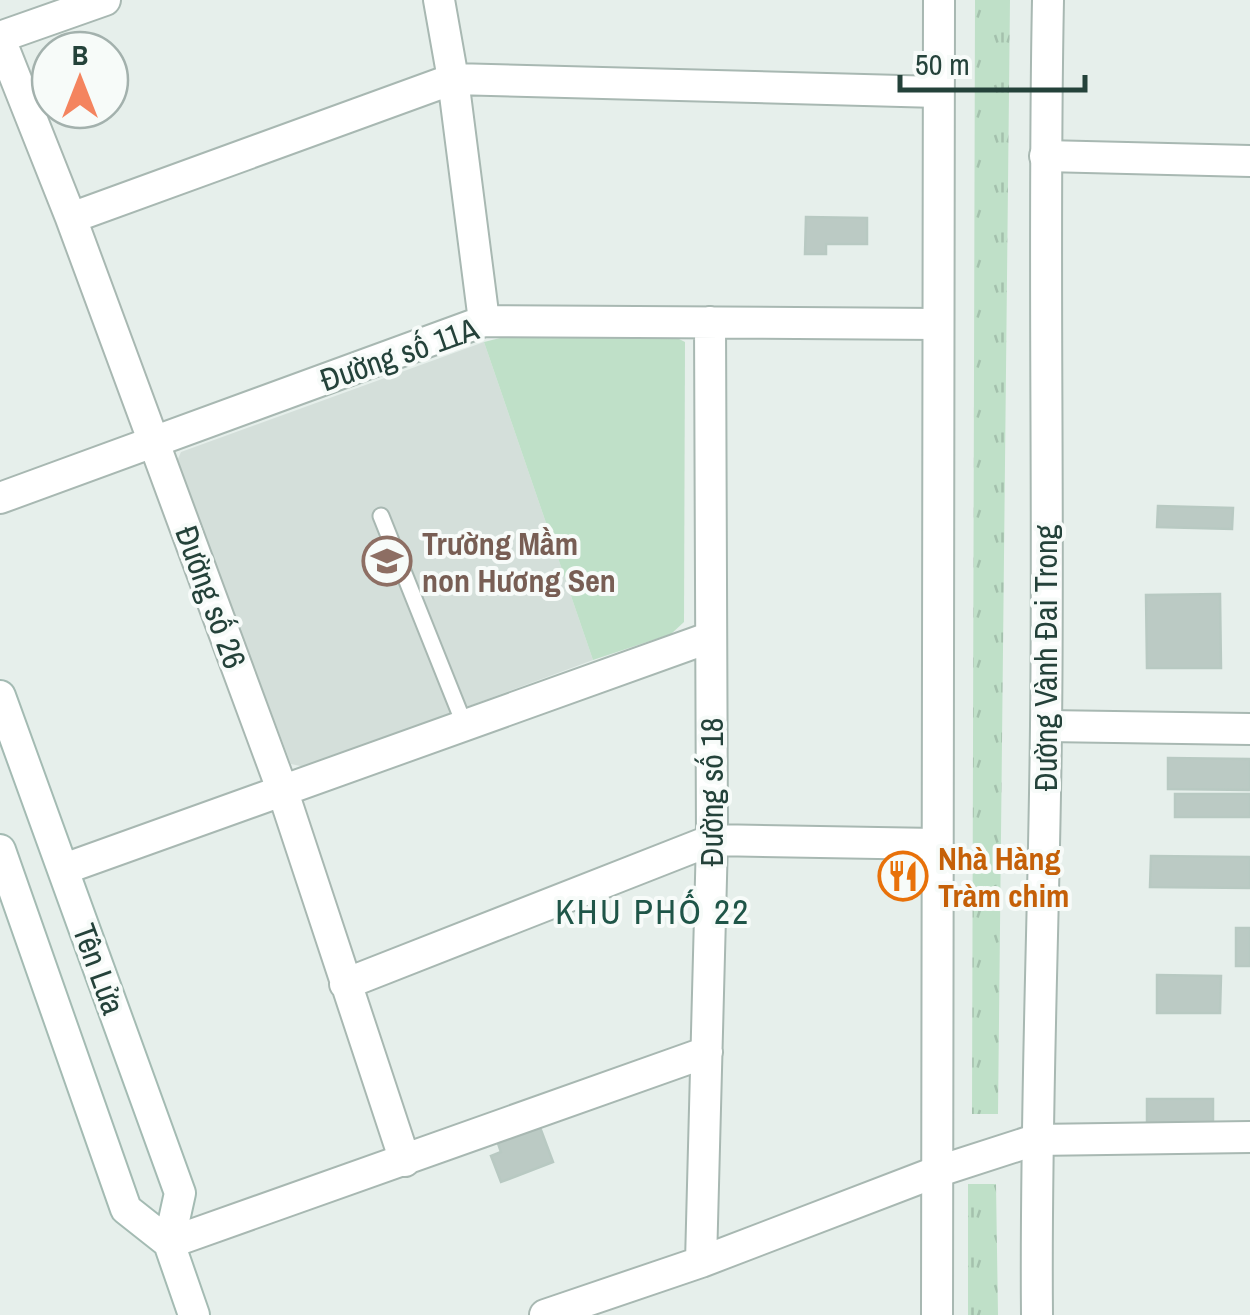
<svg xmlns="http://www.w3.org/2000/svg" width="1250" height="1315" font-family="'Archivo Narrow',sans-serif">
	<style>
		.built { fill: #d4dfda }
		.grass { fill: url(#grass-tufts) }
		.green { fill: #bfe0c8 }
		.building { fill: #bbcac4; stroke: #b8c9c2; stroke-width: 2.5 }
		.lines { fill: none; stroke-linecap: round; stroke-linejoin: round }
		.service-casing { stroke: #a8b8b2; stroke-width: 19 }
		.minor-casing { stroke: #a8b8b2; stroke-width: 34 }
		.tertiary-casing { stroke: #a8b8b2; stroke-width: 34 }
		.secondary-casing { stroke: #a4bbb3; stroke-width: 34 }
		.service { stroke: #fff; stroke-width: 15 }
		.minor { stroke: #fff; stroke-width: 30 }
		.tertiary { stroke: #fff; stroke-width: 30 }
		.secondary { stroke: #fff; stroke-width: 30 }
		.labels { text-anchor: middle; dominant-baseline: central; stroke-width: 8; stroke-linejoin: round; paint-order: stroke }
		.street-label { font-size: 32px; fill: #24423a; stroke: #f7fbf9 }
		.education-label { font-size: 32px; font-weight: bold; fill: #785e54; stroke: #f7fbf9; text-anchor: start }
		.food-label { font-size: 32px; font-weight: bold; fill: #c56008; stroke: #f7fbf9; text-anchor: start }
		.neighbourhood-label { font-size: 35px; letter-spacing: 2.5px; fill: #1f5548; stroke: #f7fbf9 }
	</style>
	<defs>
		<pattern id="grass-tufts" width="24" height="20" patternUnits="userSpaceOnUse" patternTransform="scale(2.5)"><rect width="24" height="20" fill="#bfe0c8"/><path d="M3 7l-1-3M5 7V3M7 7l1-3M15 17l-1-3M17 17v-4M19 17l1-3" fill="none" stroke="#a4c1ad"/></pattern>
	</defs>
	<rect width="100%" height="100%" fill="#e6efeb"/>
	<!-- built -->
	<path class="built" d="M484 342 593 660 305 767 291 764 176 463 181 452Z"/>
	<!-- grass -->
	<path class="grass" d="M975 0H1010L998 1114H972Z
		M968 1184H996L998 1315H968Z"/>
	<!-- green -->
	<path class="green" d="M671 335 685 342 684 622 671 634 593 660 484 342 508 336Z"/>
	<!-- building -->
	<path class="building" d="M806 217 867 218V244H826V254H805Z
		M1158 506 1233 508 1232 529 1157 527Z
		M1220 594 1221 668H1147L1146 595Z
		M1168 758 1250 759V790L1168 789Z
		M1175 794H1250V817H1175Z
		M1151 856 1250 857V888L1150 887Z
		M1236 928H1250V966H1236Z
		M1157 975 1221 976 1220 1013H1157Z
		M1147 1099H1213V1133H1147Z
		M535 1114 553 1162 501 1182 491 1156 501 1152 493 1129Z"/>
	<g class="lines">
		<!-- service casing -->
		<g class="service-casing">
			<path id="service" d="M381 516 465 726"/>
		</g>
		<!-- minor casing -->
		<g class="minor-casing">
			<path id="minor" d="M439 0 453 79 484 321
				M0 37 105 0
				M0 39 71 218 283 792 405 1161
				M1045 156 1250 161
				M71 218 453 79 938 92
				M0 498 484 321 938 324
				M1046 726 1250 729
				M64 869 711 637
				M345 984 712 840 936 844
				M169 1243 707 1052
				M701 1262 712 840 710 322
				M545 1315 701 1262 936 1172 1035 1140 1250 1137"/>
		</g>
		<!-- tertiary casing -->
		<g class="tertiary-casing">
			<path id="tertiary" d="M937 1315 939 0
				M1037 1315C1035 1118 1044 922 1046 726 1049 484 1043 242 1048 0"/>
		</g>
		<!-- secondary casing -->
		<g class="secondary-casing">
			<path id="secondary" d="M0 696 180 1193 169 1243
				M0 850 126 1209 169 1243 194 1315"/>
		</g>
		<!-- service -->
		<use href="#service" class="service"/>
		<!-- minor -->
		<use href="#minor" class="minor"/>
		<!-- tertiary -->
		<use href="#tertiary" class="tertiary"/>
		<!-- secondary -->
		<use href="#secondary" class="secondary"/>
	</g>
	<!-- icons -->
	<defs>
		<g id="school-ring" transform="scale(2.5)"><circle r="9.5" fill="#f7fbf9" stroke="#8d6e63" stroke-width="1.5"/><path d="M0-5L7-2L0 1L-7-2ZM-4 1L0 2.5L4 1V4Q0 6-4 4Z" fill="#8d6e63"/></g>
		<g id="restaurant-ring" transform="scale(2.5)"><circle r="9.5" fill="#f7fbf9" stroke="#e8710a" stroke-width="1.5"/><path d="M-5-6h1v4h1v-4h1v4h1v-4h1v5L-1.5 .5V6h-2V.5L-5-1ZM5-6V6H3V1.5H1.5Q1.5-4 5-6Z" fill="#e8710a"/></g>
	</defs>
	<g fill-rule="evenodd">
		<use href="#school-ring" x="387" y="561"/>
		<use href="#restaurant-ring" x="903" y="876"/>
	</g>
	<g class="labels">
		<!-- street labels -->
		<g class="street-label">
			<text transform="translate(399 354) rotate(-19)">Đường số 11A</text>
			<text transform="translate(211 597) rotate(70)">Đường số 26</text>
			<text transform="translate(1045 658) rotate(-90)">Đường Vành Đai Trong</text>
			<text transform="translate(711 792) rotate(-90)">Đường số 18</text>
			<text transform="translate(99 969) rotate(70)">Tên Lửa</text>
		</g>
		<!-- education labels -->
		<g class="education-label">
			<text x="422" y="543">Trường Mầm<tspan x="422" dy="37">non Hương Sen</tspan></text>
		</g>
		<!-- food labels -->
		<g class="food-label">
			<text x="938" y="858">Nhà Hàng<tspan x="938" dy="37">Tràm chim</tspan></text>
		</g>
		<!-- neighbourhood labels -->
		<g class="neighbourhood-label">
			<text x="653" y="911">KHU PHỐ 22</text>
		</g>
	</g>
	<!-- north arrow -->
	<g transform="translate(80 80)"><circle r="48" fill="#f7fbf9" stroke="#a3b1ad" stroke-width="2.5"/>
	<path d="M0-8L18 38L0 25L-18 38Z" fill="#f4845f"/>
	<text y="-15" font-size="28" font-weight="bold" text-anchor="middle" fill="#24423a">B</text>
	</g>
	<!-- scale -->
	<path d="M900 75v15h185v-15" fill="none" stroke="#24423a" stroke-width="5"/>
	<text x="915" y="75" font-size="30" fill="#24423a" stroke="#f7fbf9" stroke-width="8" paint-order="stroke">50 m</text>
</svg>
